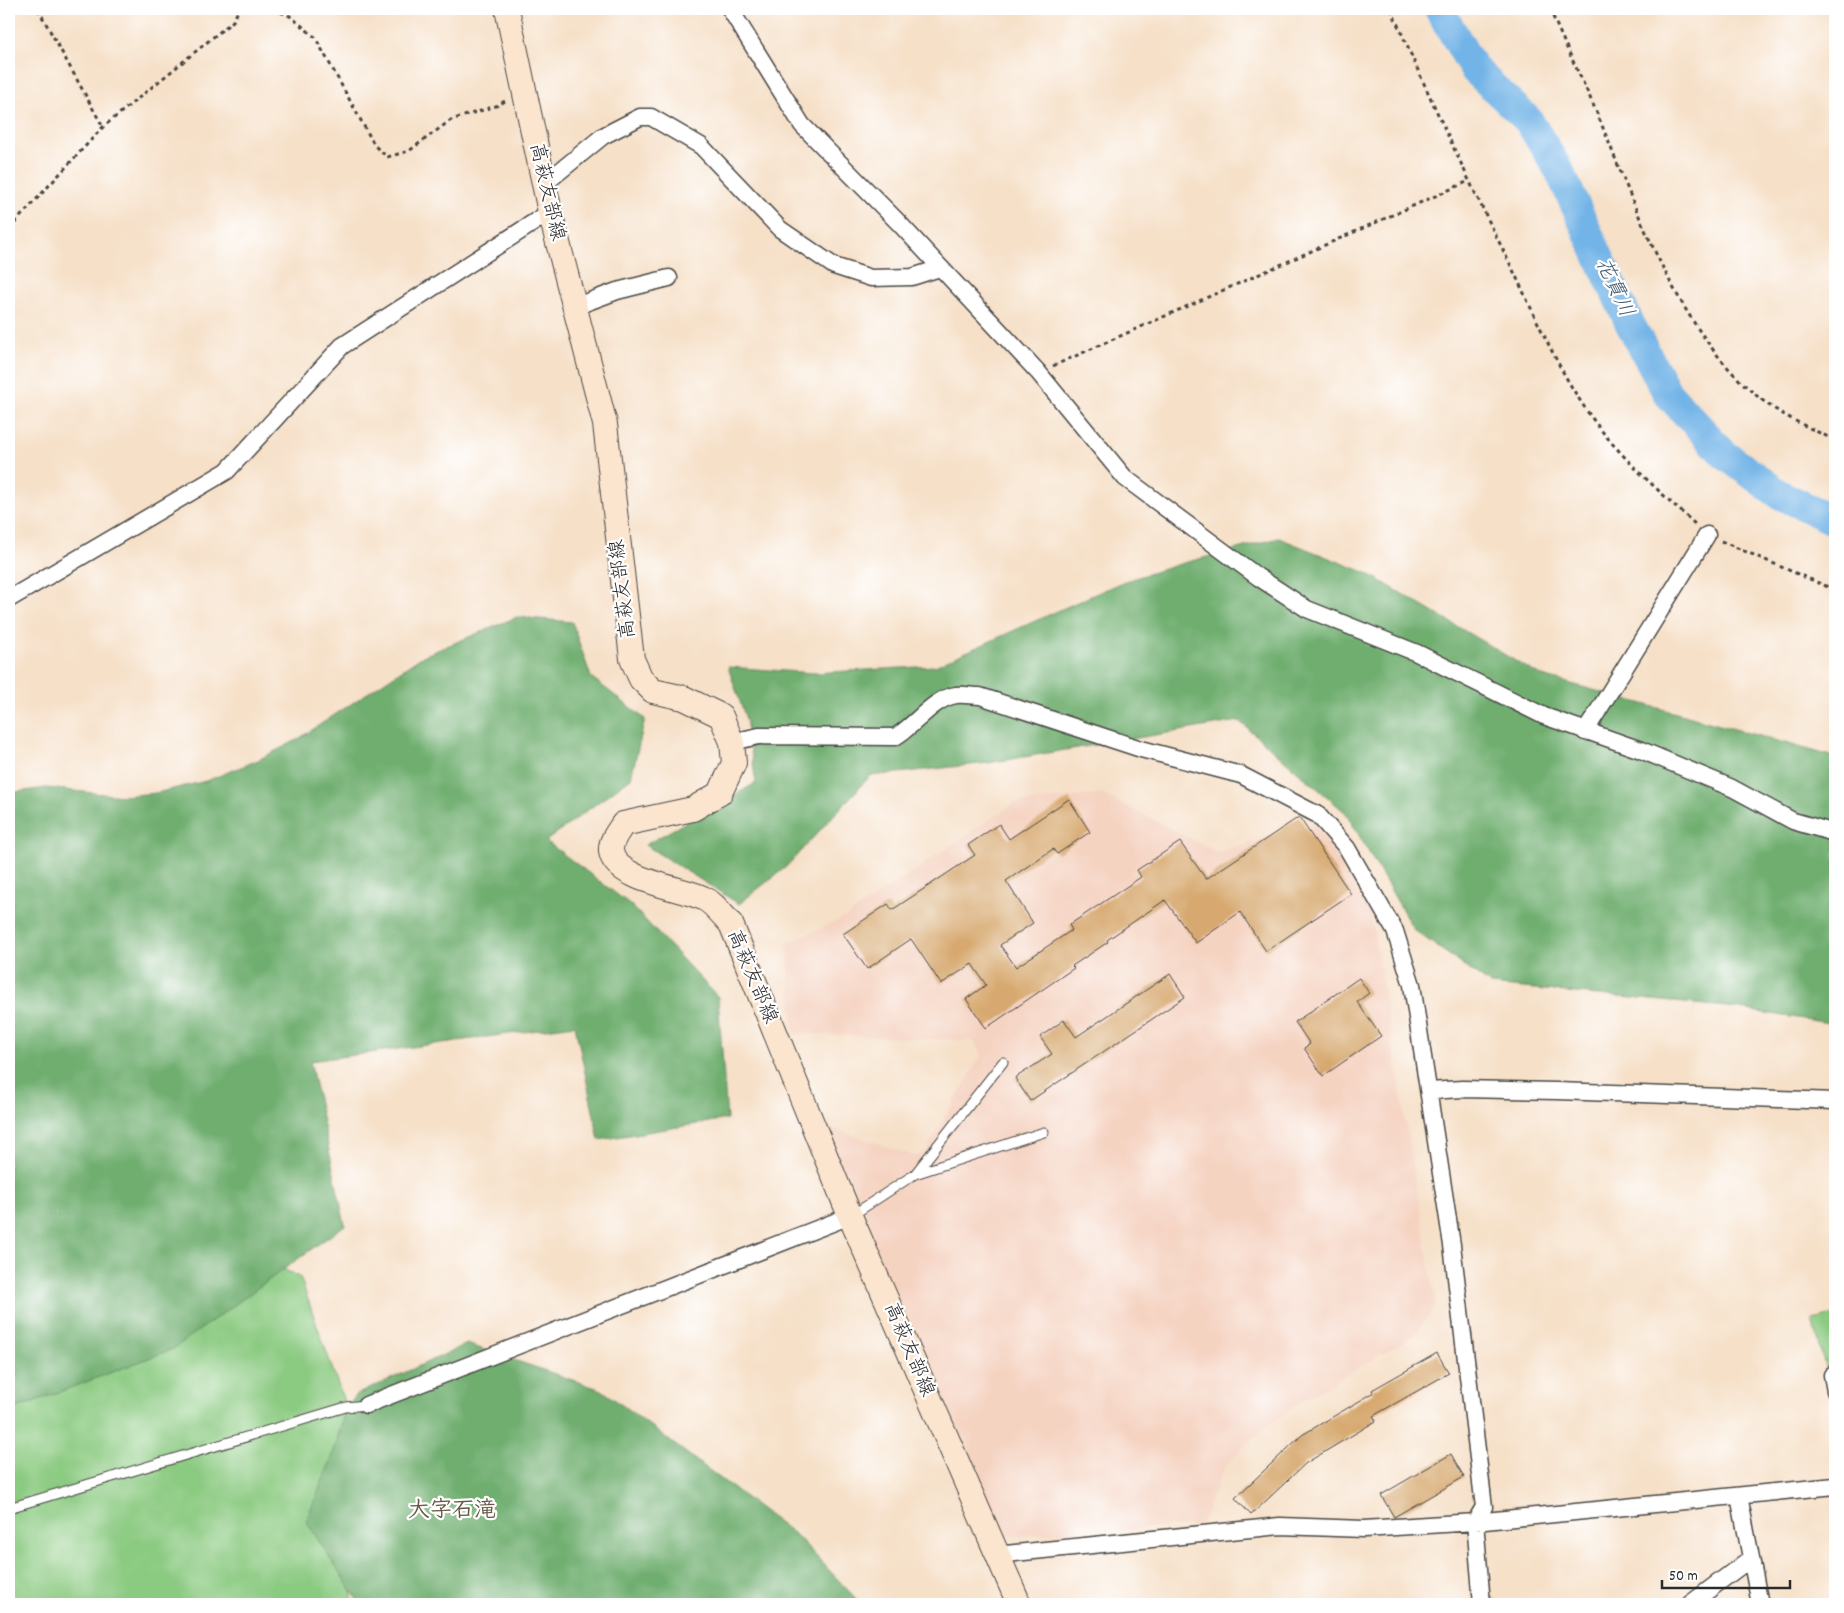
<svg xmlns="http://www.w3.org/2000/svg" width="1844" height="1613" font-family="Dekko,'Klee One',sans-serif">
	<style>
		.built { fill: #f5d3c1 }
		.green { fill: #8bca81; stroke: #5b7a56 }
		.forest { fill: #70ae6f; stroke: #4e6c4d }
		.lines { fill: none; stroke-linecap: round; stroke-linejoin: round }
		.river { stroke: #72b4e7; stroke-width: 30 }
		.building { fill: #d7a970 }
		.service-casing { stroke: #494643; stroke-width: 11 }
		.minor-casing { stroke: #494643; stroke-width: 19 }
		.secondary-casing { stroke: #494643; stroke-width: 26 }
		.path { stroke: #494643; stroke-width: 3; stroke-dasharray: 4 4; stroke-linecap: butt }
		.service { stroke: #fff; stroke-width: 9 }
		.minor { stroke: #fff; stroke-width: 16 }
		.secondary { stroke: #fbe5cf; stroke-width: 24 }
		.labels { text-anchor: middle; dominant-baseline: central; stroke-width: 4.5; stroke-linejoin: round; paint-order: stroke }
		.street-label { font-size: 20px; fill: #2b2b2b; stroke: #fff }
		.water-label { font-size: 21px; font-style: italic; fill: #445b6d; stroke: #fff }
		.quarter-label { font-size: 22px; font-weight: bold; fill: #675743; stroke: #fff }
	</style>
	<rect width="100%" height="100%" fill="#fff"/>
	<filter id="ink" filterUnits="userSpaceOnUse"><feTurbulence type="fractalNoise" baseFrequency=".02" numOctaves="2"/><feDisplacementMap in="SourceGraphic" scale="10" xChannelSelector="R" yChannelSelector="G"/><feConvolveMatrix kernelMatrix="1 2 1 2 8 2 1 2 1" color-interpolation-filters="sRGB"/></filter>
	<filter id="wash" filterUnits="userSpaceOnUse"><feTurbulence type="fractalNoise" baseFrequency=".0096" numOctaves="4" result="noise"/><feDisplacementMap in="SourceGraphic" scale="20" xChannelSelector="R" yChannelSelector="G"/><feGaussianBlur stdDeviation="1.12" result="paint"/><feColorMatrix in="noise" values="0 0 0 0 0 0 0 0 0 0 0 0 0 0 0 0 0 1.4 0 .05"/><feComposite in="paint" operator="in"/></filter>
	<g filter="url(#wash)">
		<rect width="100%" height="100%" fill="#f6e0c8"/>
		<!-- built -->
		<path class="built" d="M1103 794 1217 852 1316 825 1371 914 1436 1305 1415 1335 1296 1404 1252 1439 1224 1468 1201 1525 995 1537 807 1120 916 1156 926 1150 982 1054 974 1041 794 1033 787 943 844 918 1014 803Z"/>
		<!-- green -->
		<path class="green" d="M283 1269 300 1277 346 1407 333 1455 353 1604H9V1337L217 1317Z
			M1835 1315V1366L1826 1370 1813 1320Z"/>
		<!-- forest -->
		<path class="forest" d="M1279 538 1367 573 1539 675 1835 757V1024L1727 1007 1491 985 1414 930 1346 813 1239 721 988 763 870 776 786 867 739 904 645 845 756 783 746 719 728 667 813 673 935 666 1122 582 1180 564Z
			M517 617 572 622 591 677 645 719 631 778 546 841 631 905 718 997 727 1119 599 1140 575 1025 310 1061 345 1225 173 1349 9 1411V793L46 788 123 796 156 793 206 781 258 760 297 740 423 656Z
			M467 1344 602 1390 797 1536 861 1604H360L306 1521 333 1455 346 1407 358 1394Z"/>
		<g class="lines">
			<!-- river -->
			<path class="river" d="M1439 9 1474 69 1528 120 1559 170 1630 324 1668 394 1724 454 1779 494 1835 521"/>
		</g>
		<g id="blocks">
			<!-- building -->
			<path class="building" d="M1069 799 1090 832 1057 854 1053 849 1006 881 1033 923 1000 945 1016 967 1072 930 1069 925 1141 877 1137 870 1180 842 1206 879 1299 817 1351 894 1266 951 1240 912 1196 943 1165 900 1107 940 1108 942 1072 966 1074 968 986 1028 966 999 986 985 972 964 941 984 911 939 867 969 843 934 888 904 892 910 975 855 968 845 999 824 1009 839Z
				M1170 974 1185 997 1030 1101 1015 1078 1052 1054 1040 1037 1064 1020 1076 1037Z
				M1359 978 1369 993 1357 1002 1381 1036 1323 1076 1304 1048 1310 1044 1295 1022Z
				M1437 1353 1449 1373 1373 1416 1376 1421 1306 1463 1251 1515 1235 1498 1302 1435 1373 1393 1372 1390Z
				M1451 1454 1464 1477 1394 1517 1381 1495Z"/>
		</g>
	</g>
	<g filter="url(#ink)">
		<use href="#blocks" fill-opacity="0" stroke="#494643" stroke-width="1"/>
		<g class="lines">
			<!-- service casing -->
			<g class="service-casing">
				<path id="service" d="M915 1174 1044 1132
					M851 1216 915 1174 1003 1062
					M9 1508 346 1407 366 1405"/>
			</g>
			<!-- minor casing -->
			<g class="minor-casing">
				<path id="minor" d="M730 9 802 125 898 222 1038 372 1125 478 1258 577 1307 609 1417 653 1544 716 1641 750 1732 788 1793 821 1835 833
					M544 184 603 136 640 117H651L701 146 780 229 834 266 871 278 912 277 940 268
					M574 307 617 291 669 278
					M9 599 227 471 342 346 550 212
					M1585 732 1707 535
					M732 742 759 736 895 737C916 725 932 699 956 695 964 694 972 696 980 696L1141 749 1241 775 1318 815 1347 848 1395 931 1412 985 1452 1245 1484 1507 1475 1522 1482 1604
					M1429 1091 1462 1089 1557 1091 1835 1101
					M1835 1374 1832 1375 1835 1391
					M366 1405 850 1216
					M1739 1496 1760 1604
					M996 1555 1280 1526 1364 1529 1475 1522 1835 1486
					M1690 1604 1751 1558"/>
			</g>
			<!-- secondary casing -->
			<g class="secondary-casing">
				<path id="secondary" d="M507 9 550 212 605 424 632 659 641 679 653 691 684 698 721 716 732 742 734 763 720 793 693 809 623 824C618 832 610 841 611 851 614 880 682 888 703 898 713 902 723 916 731 924L850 1216 1019 1604"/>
			</g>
			<!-- path -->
			<path class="path" d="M38 9 103 127
				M273 9 290 16 315 37 375 146 387 157 409 151 451 120 496 106 507 100
				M1391 9C1429 97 1470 184 1513 270 1535 316 1556 365 1585 408 1615 453 1657 489 1697 526
				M1550 9C1565 47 1585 84 1601 123 1639 216 1682 340 1766 403 1787 418 1811 429 1835 440
				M9 229 103 127 233 21 239 9
				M1053 366 1469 181
				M1721 541 1835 590"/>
			<!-- service -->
			<use href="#service" class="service"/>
			<!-- minor -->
			<use href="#minor" class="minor"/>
			<!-- secondary -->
			<use href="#secondary" class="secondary"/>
		</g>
	</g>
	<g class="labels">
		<!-- street labels -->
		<g class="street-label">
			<text transform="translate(546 192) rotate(77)">高萩友部線</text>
			<text transform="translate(624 589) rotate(-97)">高萩友部線</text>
			<text transform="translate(751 977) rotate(67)">高萩友部線</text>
			<text transform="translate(908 1350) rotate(67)">高萩友部線</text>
		</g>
		<!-- water labels -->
		<g class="water-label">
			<text transform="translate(1613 288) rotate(65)">花貫川</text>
		</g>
		<!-- quarter labels -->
		<g class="quarter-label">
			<text x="452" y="1511">大字石滝</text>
		</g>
	</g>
	<!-- margin -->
	<rect width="1844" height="1613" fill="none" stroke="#fff" stroke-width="30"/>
	<!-- scale -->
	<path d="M1662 1580v8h128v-8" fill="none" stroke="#2b2b2b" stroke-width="2.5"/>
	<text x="1669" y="1580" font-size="15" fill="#2b2b2b" stroke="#ffffff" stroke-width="4" paint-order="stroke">50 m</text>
</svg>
